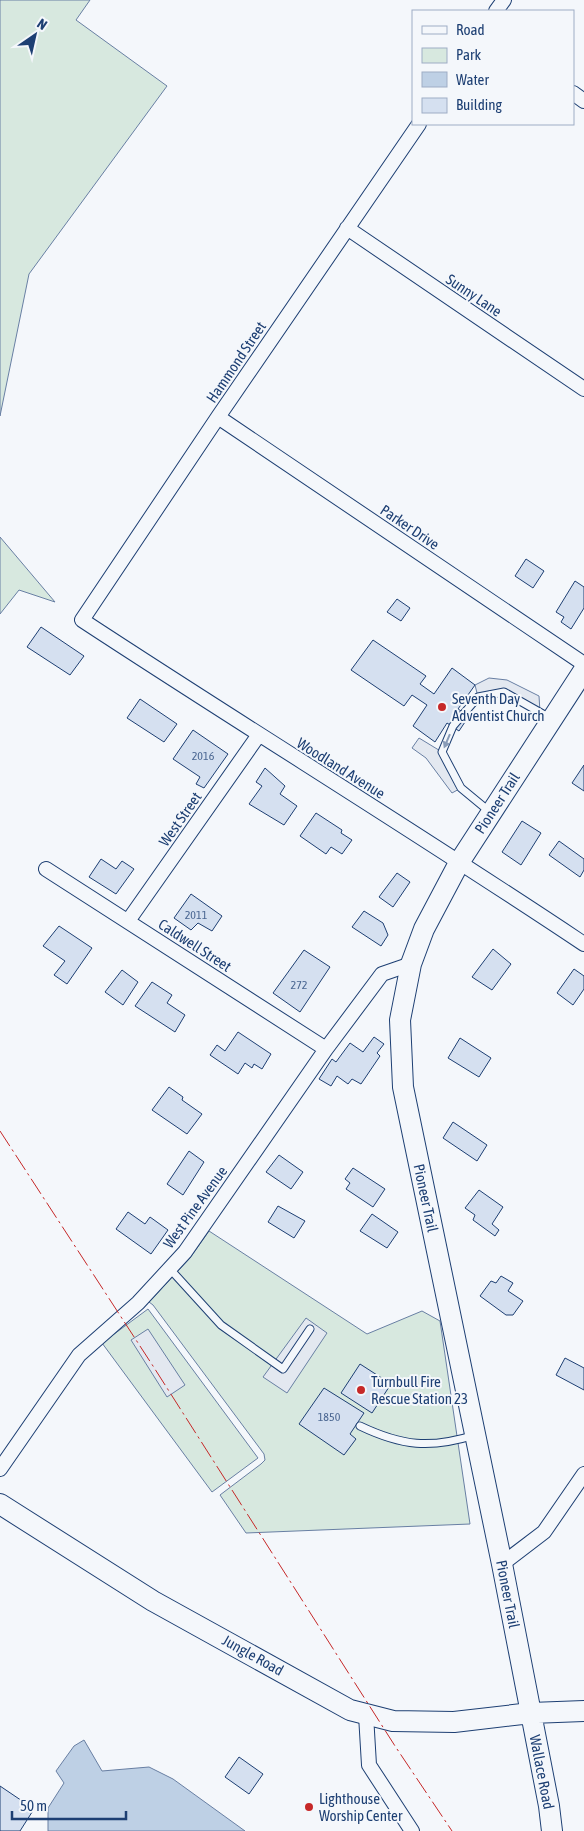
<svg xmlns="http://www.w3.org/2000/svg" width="584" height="1831" font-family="'Asap Condensed',sans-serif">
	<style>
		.green { fill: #d7e8df; stroke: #687fa3 }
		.parking { fill: #e3e8f0; stroke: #687fa3 }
		.water { fill: #bed0e5; stroke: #687fa3 }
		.building { fill: #d5e0f0; stroke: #1d3f73 }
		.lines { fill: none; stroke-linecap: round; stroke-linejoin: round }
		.lane-casing { stroke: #1d3f73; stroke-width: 9 }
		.street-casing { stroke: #1d3f73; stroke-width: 16 }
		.secondary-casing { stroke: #1d3f73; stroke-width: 22 }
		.lane { stroke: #f4f7fb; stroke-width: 7 }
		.street { stroke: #f4f7fb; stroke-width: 14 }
		.secondary { stroke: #f4f7fb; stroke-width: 20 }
		.power { stroke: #c62828; stroke-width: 1; stroke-dasharray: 18 4 2.5 4; stroke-linecap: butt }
		.oneway { fill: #889bb7 }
		.poi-dot { fill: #c62828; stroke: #f4f7fb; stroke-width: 2 }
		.labels { text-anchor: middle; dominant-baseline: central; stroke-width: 4; stroke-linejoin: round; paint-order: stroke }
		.number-label { font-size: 12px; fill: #4b6792 }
		.street-label { font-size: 15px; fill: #1d3f73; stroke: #f4f7fb }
		.poi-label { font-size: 15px; fill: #1d3f73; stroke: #f4f7fb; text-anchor: start }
	</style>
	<rect width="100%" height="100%" fill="#f4f7fb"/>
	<!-- green -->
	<path class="green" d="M0 0H90L76 20 167 86 29 274 0 416Z
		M0 537 55 602 19 590 0 614Z
		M209 1231 367 1334 422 1311 440 1321 470 1524 246 1533 220 1495 261 1464 265 1460 264 1454 153 1305 149 1302 190 1258Z
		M148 1309 258 1458 212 1492 102 1343Z"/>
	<!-- parking -->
	<path class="parking" d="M489 678 507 680 539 696 540 712 504 692 478 697 475 685Z
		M419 738 442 752 461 788 452 793 426 758 412 748Z
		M306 1318 327 1333 287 1393 263 1377Z
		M148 1329 185 1385 167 1397 131 1340Z"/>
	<!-- water -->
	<path class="water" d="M84 1740 102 1771 149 1767 173 1779 245 1831H48V1808L64 1783 56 1771 74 1746Z"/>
	<!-- building -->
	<path class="building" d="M526 559 544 571 533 588 515 576Z
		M575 581 584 587V608L571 629 561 622 564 617 556 612Z
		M397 599 410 608 401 621 387 612Z
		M41 627 84 656 70 675 27 647Z
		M373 640 426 676 420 684 434 694 452 668 475 685 458 709 469 716 459 731 447 723 435 742 413 726 427 705 412 695 404 706 351 670Z
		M140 699 177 724 164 742 127 718Z
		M193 730 228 754 204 788 196 784 200 777 173 759Z
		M584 765V791L572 783Z
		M265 768 285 786 280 794 297 806 284 825 249 804 262 786 256 782Z
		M316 813 342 830 341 833 352 840 342 854 331 847 326 854 300 836Z
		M522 821 541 833 521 865 502 852Z
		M559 841 584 859V870L580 877 549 855Z
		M101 859 116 869 122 861 134 869 116 894 89 877Z
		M397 873 410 882 393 907 379 897Z
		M191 894 222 916 212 931 198 923 191 930 174 918Z
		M364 911 383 923 388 935 381 946 352 927Z
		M59 926 92 948 67 984 54 975 65 961 43 946Z
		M493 949 511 964 492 990 472 977Z
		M304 950 330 967 300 1012 273 993Z
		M574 969 584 976V989L573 1005 557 993Z
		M122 970 138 982 123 1005 105 992Z
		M152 982 172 995 167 1003 185 1015 175 1032 135 1006Z
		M238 1032 271 1054 262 1069 254 1064 252 1068 245 1063 238 1074 210 1055 217 1045 225 1051Z
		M374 1037 384 1044 377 1053 380 1056 361 1084 352 1079 348 1084 337 1076 331 1086 319 1079 332 1059 336 1062 350 1043 363 1052Z
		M460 1038 491 1058 479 1077 448 1058Z
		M169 1087 183 1097 182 1100 202 1114 187 1134 152 1110Z
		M453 1122 487 1145 477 1161 443 1138Z
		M189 1151 204 1162 183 1195 167 1184Z
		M279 1155 303 1172 291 1189 266 1172Z
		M353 1168 385 1189 373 1207 346 1189 350 1183 345 1179Z
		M479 1190 503 1207 492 1224 499 1230 495 1236 473 1220 475 1215 465 1208Z
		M278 1206 305 1221 294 1238 268 1222Z
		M128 1212 145 1224 150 1217 168 1230 151 1254 116 1229Z
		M372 1214 398 1232 387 1248 360 1231Z
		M501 1276 513 1283 508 1291 523 1301 513 1315H506L480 1296 491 1281 496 1283Z
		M565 1358 584 1368V1390L556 1375Z
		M360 1364 391 1384 372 1413 341 1393Z
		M324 1388 364 1413 350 1434 356 1439 344 1455 299 1424Z
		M239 1757 263 1774 249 1794 225 1777Z
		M0 1786 34 1809 20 1831H0Z"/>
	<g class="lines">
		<!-- lane casing -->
		<g class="lane-casing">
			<path id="lane" d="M490 812 461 788 442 752 453 726 478 697 504 692 550 718
				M170 1269 221 1325 283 1369 310 1329
				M360 1426C402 1446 430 1449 475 1435"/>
		</g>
		<!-- street casing -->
		<g class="street-casing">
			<path id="street" d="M496 11 504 0
				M573 93 584 101
				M419 124 218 417 82 620C248 729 418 833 584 944
				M347 228 584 389
				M218 417 584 664
				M46 869 326 1049
				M128 921 258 736
				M0 1469 79 1355 138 1303 185 1252 326 1049 382 974 411 964
				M502 1564 544 1532 584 1474
				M366 1715 369 1765 412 1831"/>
		</g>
		<!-- secondary casing -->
		<g class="secondary-casing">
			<path id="secondary" d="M0 1504 153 1601 350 1710 393 1721 454 1722 531 1713 584 1711
				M552 1831 549 1806 502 1564 403 1087 400 1020 411 964 424 929 460 861 584 670"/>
		</g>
		<!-- lane -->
		<use href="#lane" class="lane"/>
		<!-- street -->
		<use href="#street" class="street"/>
		<!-- secondary -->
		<use href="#secondary" class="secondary"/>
		<!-- power -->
		<path class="power" d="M0 1131 153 1366 395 1746 452 1831"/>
	</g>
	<!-- one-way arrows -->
	<defs><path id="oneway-solid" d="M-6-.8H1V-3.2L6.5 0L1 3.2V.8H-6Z" transform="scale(1.25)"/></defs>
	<use class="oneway" href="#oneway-solid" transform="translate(447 741) rotate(113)"/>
	<!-- markers -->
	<g class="poi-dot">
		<circle cx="442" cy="707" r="5"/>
		<circle cx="361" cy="1390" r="5"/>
		<circle cx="309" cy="1807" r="5"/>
	</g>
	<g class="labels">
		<!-- number labels -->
		<g class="number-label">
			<text x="203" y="756">2016</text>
			<text x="196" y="915">2011</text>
			<text x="299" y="985">272</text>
			<text x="329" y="1417">1850</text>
		</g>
		<!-- street labels -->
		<g class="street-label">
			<text transform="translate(474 295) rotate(34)">Sunny Lane</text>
			<text transform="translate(236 362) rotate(-56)">Hammond Street</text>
			<text transform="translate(410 527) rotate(34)">Parker Drive</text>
			<text transform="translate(341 768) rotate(32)">Woodland Avenue</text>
			<text transform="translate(497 803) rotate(-57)">Pioneer Trail</text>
			<text transform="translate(180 819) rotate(-55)">West Street</text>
			<text transform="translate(195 945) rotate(33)">Caldwell Street</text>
			<text transform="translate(426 1198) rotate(78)">Pioneer Trail</text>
			<text transform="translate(195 1207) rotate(-54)">West Pine Avenue</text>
			<text transform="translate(508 1594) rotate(79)">Pioneer Trail</text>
			<text transform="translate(253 1655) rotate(29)">Jungle Road</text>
			<text transform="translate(542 1772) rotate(79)">Wallace Road</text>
		</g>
		<!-- poi labels -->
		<g class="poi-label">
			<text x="452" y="698">Seventh Day<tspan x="452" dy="17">Adventist Church</tspan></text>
			<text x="371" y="1381">Turnbull Fire<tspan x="371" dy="17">Rescue Station 23</tspan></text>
			<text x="319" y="1798">Lighthouse<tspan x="319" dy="17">Worship Center</tspan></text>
		</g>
	</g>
	<!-- legend -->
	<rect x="412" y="10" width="162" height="115" fill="#f4f7fb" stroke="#9eadc5"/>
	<rect x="422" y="26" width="25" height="8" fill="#f4f7fb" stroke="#9eadc5"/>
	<text x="456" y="35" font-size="15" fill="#1d3f73">Road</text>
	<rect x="422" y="48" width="25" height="15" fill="#d7e8df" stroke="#9eadc5"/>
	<text x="456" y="60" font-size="15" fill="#1d3f73">Park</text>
	<rect x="422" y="72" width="25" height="15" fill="#bed0e5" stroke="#9eadc5"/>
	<text x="456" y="85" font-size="15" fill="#1d3f73">Water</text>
	<rect x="422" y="98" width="25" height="15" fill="#d5e0f0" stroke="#9eadc5"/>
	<text x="456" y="110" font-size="15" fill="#1d3f73">Building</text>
	<!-- north arrow -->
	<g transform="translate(35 35) rotate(34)" stroke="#f4f7fb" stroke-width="4" paint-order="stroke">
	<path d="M0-4L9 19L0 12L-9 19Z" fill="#1d3f73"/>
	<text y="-8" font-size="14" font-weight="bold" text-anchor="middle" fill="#1d3f73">N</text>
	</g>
	<!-- scale -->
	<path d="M12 1811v8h114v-8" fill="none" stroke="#1d3f73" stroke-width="2.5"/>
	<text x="20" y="1811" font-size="15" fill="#1d3f73" stroke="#f4f7fb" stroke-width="4" paint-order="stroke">50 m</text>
</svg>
